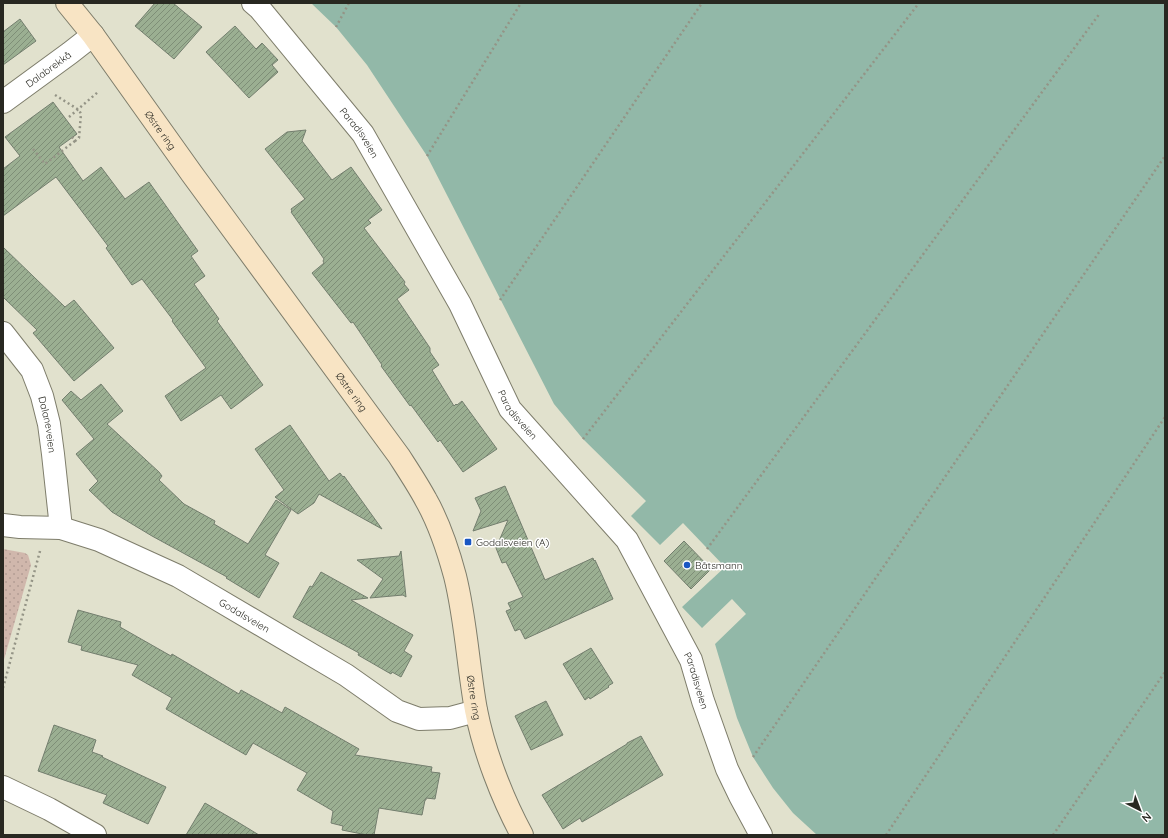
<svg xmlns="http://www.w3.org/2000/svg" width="1168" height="838" font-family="Quicksand,sans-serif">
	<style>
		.park { fill: url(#park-dots) }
		.water { fill: #92b8a8 }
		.building { fill: url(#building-hatch); stroke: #737e6e }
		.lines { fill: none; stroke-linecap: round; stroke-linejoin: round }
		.street-casing { stroke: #7e7d6b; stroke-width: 24 }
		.secondary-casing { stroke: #7e7d6b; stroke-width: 24 }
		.path { stroke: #949486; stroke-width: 2.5; stroke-dasharray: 2 3; stroke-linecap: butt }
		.street { stroke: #fff; stroke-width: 22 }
		.secondary { stroke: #f8e4c4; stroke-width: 22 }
		.poi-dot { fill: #1957c3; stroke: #fff; stroke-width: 1.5 }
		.labels { text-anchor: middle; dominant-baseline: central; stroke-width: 3; stroke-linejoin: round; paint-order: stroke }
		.street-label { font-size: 10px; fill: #282821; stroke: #fff }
		.poi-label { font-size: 10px; fill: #282821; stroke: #fff; text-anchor: start }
	</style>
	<defs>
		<pattern id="park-dots" width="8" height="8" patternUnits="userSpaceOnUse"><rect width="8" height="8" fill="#d0b7ac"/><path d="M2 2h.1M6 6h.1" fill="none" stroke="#b39d94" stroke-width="1.8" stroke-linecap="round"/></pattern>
		<pattern id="building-hatch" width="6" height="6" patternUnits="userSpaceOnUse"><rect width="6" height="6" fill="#9baf92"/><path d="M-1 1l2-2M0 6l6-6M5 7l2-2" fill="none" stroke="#7e8e77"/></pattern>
	</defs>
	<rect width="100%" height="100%" fill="#e1e1cd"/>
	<!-- park -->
	<path class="park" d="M3 549 25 553 28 555 31 565 3 663Z"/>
	<!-- water -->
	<path class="water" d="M311 3H1165V835H817L793 813 773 788 753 757 737 718 715 644 746 614 732 599 702 628 682 607 725 567 683 523 660 545 631 516 646 501 583 439 554 404 427 156 367 65 336 27Z"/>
	<!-- building -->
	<path class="building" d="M155 3H173L202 27 174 59 135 26Z
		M20 19 36 41 3 65V32Z
		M235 26 256 49 262 43 278 60 272 65 278 72 249 98 206 52Z
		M53 102 77 134 59 147 83 181 101 167 125 199 149 182 198 251 191 256 205 276 194 284 219 319 217 321 263 385 231 409 221 395 181 421 165 396 206 368 172 321 173 320 142 279 132 285 106 248 108 246 56 177 3 216V169L20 156 5 137Z
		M306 130 302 141 332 180 351 167 382 210 368 220 371 223 364 228 405 282 404 284 409 290 397 299 430 348V352L439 365 432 370 454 406 456 404 457 405 462 401 497 449 463 472 440 440 438 442 411 405 410 406 381 366 382 365 353 322 351 323 312 273 324 263 323 261 324 259 291 212 292 211 291 209 305 199 265 149 287 132Z
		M3 247 65 307 74 300 114 348 74 381 33 333 37 330 3 297Z
		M101 384 123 411 107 424 159 472 162 476 159 480 184 504 215 521 214 524 248 544 276 500 291 510 265 555 279 563 259 598 226 578 227 577 152 536 112 512 89 490 98 481 76 454 94 439 62 400 71 391 81 400Z
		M290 425 329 481 340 473 343 477 344 476 382 529 319 494 314 503 298 514 275 497 284 490 255 449Z
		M505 486 545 580 593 558 594 561 595 560 613 599 525 639 520 629 515 631 506 611 511 609 508 603 523 597 506 562 502 563 496 548 508 520 473 531 481 511 475 498Z
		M684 541 711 569 691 589 664 561Z
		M401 551 406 597 403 595 370 598 383 579 357 560 399 556Z
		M321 572 368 598 351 600 413 635 404 651 412 656 401 677 392 672 391 674 358 655 359 653 293 617 310 586 312 587Z
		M78 610 121 622 120 627 171 656 172 654 239 694 241 690 282 713 285 707 359 749 355 755 432 767 431 772 440 773 435 799 426 798V800H425L422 815 379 808 374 835H367L342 830 343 826 331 823 333 811 297 790 307 773 253 743 246 755 166 709 172 698 132 675 138 665 81 650 82 646 68 642Z
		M591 648 613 683 608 686 609 687 590 699 589 697 585 700 563 664Z
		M546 701 563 735 531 750 515 716Z
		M54 725 96 740 92 752 103 756 102 757 166 787 148 824 103 803 107 795 38 771Z
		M641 736 663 775 582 822 580 818 563 829 542 795 627 744V743Z
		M205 803 236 821 259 835H186Z"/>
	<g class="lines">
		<!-- street casing -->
		<g class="street-casing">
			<g id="street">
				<path id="s1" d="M253 3 260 9 363 134 460 304 510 409 627 540 691 660 703 701 727 769 740 796 761 835"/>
				<path id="s2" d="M3 102 70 53 93 35"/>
				<path id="s3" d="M3 333 32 370 42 396 49 424 53 454 61 528"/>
				<path id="s4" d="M3 525 20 527 61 528 99 540 145 561 178 576 346 675 397 711 419 719 450 718 476 711"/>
				<path d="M3 787 49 809 95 835"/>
			</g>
		</g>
		<!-- secondary casing -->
		<g class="secondary-casing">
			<g id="secondary">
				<path id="s5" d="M67 3 93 35 192 174 399 456C408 470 418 485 426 500 439 523 448 550 455 576 466 620 468 666 476 710 484 751 502 798 522 835"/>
			</g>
		</g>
		<!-- path -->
		<path class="path" d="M336 27 349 3
			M55 95 79 110 81 114 79 138 75 141 72 137
			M69 117 98 92
			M33 149 45 164 75 141
			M427 156 521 3
			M500 300 702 3
			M583 439 919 3
			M707 549 1100 13
			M3 688 40 551
			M753 757 1165 156
			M886 835 1165 417
			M1053 835 1165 672"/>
		<!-- street -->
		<use href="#street" class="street"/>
		<!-- secondary -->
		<use href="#secondary" class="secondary"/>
	</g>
	<!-- markers -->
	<g class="poi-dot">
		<rect x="464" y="538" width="8" height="8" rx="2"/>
		<circle cx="687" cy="565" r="4"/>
	</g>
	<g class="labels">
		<!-- street labels -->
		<g class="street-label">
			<text stroke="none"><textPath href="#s2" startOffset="56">Dalabrekkå</textPath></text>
			<text stroke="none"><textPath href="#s5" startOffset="158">Østre ring</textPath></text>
			<text stroke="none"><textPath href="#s1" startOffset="168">Paradisveien</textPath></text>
			<text stroke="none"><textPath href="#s5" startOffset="482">Østre ring</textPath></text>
			<text stroke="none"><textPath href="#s1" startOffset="492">Paradisveien</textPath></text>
			<text stroke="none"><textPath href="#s3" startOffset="104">Dalaneveien</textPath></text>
			<text stroke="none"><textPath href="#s4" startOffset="262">Godalsveien</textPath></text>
			<text stroke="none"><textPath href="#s1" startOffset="816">Paradisveien</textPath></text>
			<text stroke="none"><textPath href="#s5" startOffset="818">Østre ring</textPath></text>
		</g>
		<!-- poi labels -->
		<g class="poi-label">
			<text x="476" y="542">Godalsveien (A)</text>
			<text x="695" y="565">Båtsmann</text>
		</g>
	</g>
	<!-- border -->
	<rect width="1168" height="838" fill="none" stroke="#282821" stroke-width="8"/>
	<!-- north arrow -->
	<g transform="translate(1140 810) rotate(138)" stroke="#ffffff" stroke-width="3" paint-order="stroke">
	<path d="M0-3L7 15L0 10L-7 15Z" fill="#282821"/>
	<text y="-6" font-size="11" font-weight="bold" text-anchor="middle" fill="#282821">N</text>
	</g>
</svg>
